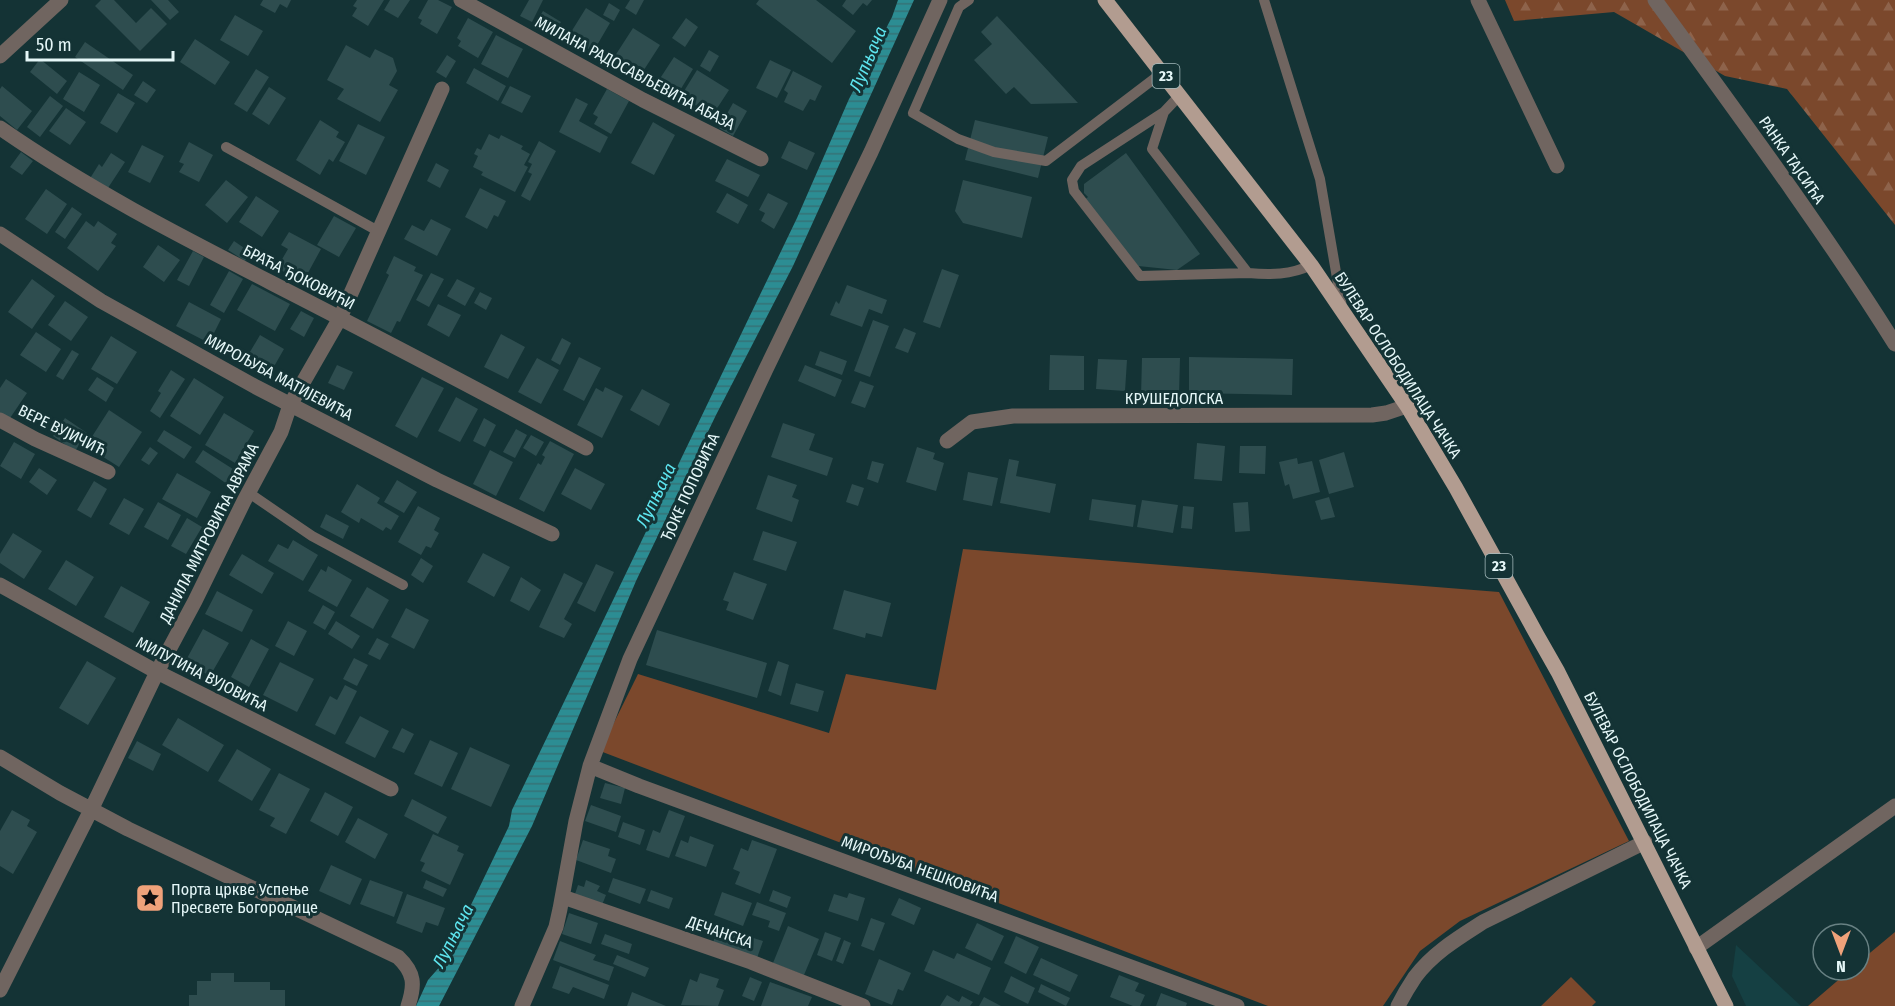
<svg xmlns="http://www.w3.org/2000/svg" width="1895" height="1006" font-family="'Fira Sans Condensed',sans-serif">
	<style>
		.built { fill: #154043 }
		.green { fill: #7b482c }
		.forest { fill: url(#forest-firs) }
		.water { fill: url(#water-rules) }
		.building { fill: #2e4d4f }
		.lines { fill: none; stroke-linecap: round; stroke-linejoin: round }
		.service { stroke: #706560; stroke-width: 10 }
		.minor { stroke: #706560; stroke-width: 15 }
		.tertiary { stroke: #706560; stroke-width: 15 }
		.primary { stroke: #b29c90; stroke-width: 15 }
		.labels { text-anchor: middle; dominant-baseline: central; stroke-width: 6; stroke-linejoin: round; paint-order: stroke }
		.shield { fill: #143335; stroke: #a6bcbe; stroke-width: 1.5 }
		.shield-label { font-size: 15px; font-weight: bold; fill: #e5f7f8 }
		.street-label { font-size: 16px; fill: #e5f7f8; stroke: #143335 }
		.poi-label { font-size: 16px; fill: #e5f7f8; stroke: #143335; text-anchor: start }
		.water-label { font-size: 18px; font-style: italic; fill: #5ee5ef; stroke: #143335 }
	</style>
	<defs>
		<pattern id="forest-firs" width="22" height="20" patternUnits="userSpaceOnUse" patternTransform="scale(1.5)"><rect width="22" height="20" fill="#7b482c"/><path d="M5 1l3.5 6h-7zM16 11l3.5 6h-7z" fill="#8e634b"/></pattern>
		<pattern id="water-rules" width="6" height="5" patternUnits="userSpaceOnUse" patternTransform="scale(1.5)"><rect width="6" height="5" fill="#2c8d93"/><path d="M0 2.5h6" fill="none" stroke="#367276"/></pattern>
	</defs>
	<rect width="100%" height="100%" fill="#143335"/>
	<!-- built -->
	<path class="built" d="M1736 945 1801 1006H1746L1732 976Z"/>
	<!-- green -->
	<path class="green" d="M963 549 1499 592 1629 841 1460 921 1420 951 1383 1006H1268L600 751 638 674 829 733 846 674 936 690Z
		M1895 932V1006H1808L1850 970H1859V962Z
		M1571 977 1596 1002 1592 1006H1541Z"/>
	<!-- forest -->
	<path class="forest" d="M1505 0H1895V225L1787 89 1725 76 1614 12 1514 21Z"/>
	<!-- water -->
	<path class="water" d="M898 0H914L793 266 716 415 636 581 532 826 439 1006H416L428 980 443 963 509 826 512 810 797 218 849 99 892 17Z"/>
	<!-- building -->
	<path class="building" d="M101 0H114L136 23 151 8 167 24 140 51 95 6Z
		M151 0H168L179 12 170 20Z
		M263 0H291L287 8 280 4 275 13 260 5Z
		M357 0H384L368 26 352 16 357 8 353 6Z
		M390 0H410L398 18 384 10Z
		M428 0H438L452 7 437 34 420 24 422 20 418 18Z
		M529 0H543L532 22 520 16Z
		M630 0H644L636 15 625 8Z
		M759 0H816L856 31 832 63 756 4Z
		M846 0H872L867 6 863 3 853 15 842 6Z
		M609 3 620 10 614 21 603 15Z
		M586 8 610 23 593 52 568 37Z
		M543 11 561 22 553 35 535 24Z
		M235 15 263 31 248 56 220 40Z
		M997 16 1078 103 1031 104 1014 87 1006 94 974 60 992 44 981 32Z
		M468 18 493 32 478 58 458 46 461 41 457 38Z
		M686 18 698 27 685 47 672 38Z
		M633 28 660 45 640 76 613 59Z
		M496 35 523 49 508 78 481 64Z
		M195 39 230 62 215 85 180 62Z
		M85 42 133 75 123 90 75 57Z
		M346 45 370 58 375 49 393 58 397 71 389 85 398 90 380 122 337 99 344 89 327 80Z
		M709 50 719 56 710 72 700 66Z
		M447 55 456 61 446 78 436 72Z
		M674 57 693 69 679 92 659 80Z
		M40 59 67 81 57 94 30 72Z
		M770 60 791 70 777 98 756 88Z
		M474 68 506 86 498 101 466 83Z
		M256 69 269 77 247 112 234 104Z
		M697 70 729 90 712 116 681 96Z
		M793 71 822 86 815 101 810 99 803 111 784 102 788 93 784 90Z
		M79 72 100 85 84 112 63 99Z
		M143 81 156 90 147 103 134 95Z
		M2 86 32 111 17 130 0 116V89Z
		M510 86 531 96 522 113 501 103Z
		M269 87 286 98 269 125 252 114Z
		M607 89 629 101 611 134 594 124 598 117 593 114Z
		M118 93 135 103 117 133 100 123Z
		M50 96 63 106 40 137 27 127Z
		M576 98 588 104 579 121 608 137 600 153 559 132Z
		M733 103 747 111 733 136 719 128Z
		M66 108 86 122 70 145 49 131Z
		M320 120 339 132 336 137 345 142 333 162 329 159 320 175 296 160Z
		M975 120 1048 137 1038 178 965 160Z
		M653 122 675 135 654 175 631 163Z
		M358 124 385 137 366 175 339 161Z
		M489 134 499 139 501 135 523 146 521 149 530 154 524 165 528 167 515 192 481 175 483 172 473 167 478 156 474 154 477 148 481 150Z
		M539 141 556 151 530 201 521 196 532 174 528 172 532 164 528 162Z
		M789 141 815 153 807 170 781 158Z
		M189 142 213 155 199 182 179 172 184 164 179 162Z
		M142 145 164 156 150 183 128 172Z
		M21 152 33 161 22 175 10 167Z
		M111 153 125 162 106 191 89 180 99 164 102 167Z
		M1126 153 1200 254 1177 270 1138 266 1084 200 1088 197 1084 193V184Z
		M727 159 760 175 748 197 715 181Z
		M436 163 449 170 440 188 427 181Z
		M226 180 248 197 227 223 205 205Z
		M963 180 1032 197 1022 238 963 223 955 211Z
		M480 188 506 201 498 217 494 215 487 229 465 217Z
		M46 189 67 204 47 234 25 219Z
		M727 193 748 205 738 224 716 212Z
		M768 193 788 203 774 229 761 221 765 213 759 210Z
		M256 196 279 211 262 237 239 222Z
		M72 207 82 214 65 239 55 232Z
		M334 216 356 228 339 257 317 245Z
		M431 219 451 229 437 256 404 239 412 225 424 231Z
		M86 221 94 227 98 221 117 234 111 243 116 246 98 271 67 248Z
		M289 232 321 249 303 282 277 268 288 249 281 245Z
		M234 241 250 252 245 261 228 250Z
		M158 245 180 260 164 282 143 267Z
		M193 251 204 257 189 286 177 280Z
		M394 256 416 267 414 271 423 275 400 322 397 321 391 333 367 321 389 275 386 273Z
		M942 269 959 275 940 328 923 322Z
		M229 271 243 279 224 313 210 305Z
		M431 273 444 279 429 307 416 300Z
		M32 279 55 296 32 329 8 312Z
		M457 279 475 288 465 306 447 296Z
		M252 284 290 304 275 331 237 310Z
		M847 285 887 300 882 314 869 309 862 327 830 315 836 301 839 304Z
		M480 292 492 298 486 310 474 303Z
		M65 301 88 317 71 341 48 325Z
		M189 302 221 319 209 343 176 326Z
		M438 304 461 315 449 337 427 325Z
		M301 311 314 318 304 337 290 329Z
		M873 320 889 326 870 377 854 371Z
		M904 328 916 333 908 353 895 348Z
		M36 332 61 349 46 372 20 355Z
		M501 334 525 347 508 379 484 367Z
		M260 335 284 349 268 377 244 362Z
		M111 336 137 352 117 384 91 369Z
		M562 338 571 343 560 365 551 360Z
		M72 350 79 354 63 380 56 376Z
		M820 351 847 361 842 375 815 365Z
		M1050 355 1084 356V390H1049Z
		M579 357 601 368 584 401 563 390Z
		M1189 357 1293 359 1292 395 1189 393Z
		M537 358 559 370 541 404 518 392Z
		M1142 358H1180L1179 396H1141Z
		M1098 359 1127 360 1125 391 1096 389Z
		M337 365 353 372 344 390 328 383Z
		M805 365 842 380 835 397 798 381Z
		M171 370 185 379 160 418 150 411 161 393 158 391Z
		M97 377 114 388 106 402 88 390Z
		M422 377 444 388 417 438 395 426Z
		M194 378 224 397 200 435 170 416Z
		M6 379 27 393 8 421 0 416V388Z
		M860 381 874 386 865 408 851 403Z
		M605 387 623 396 602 438 577 425 596 388 603 392Z
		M642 389 670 404 659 426 630 410Z
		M456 397 478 409 460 442 438 431Z
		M109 410 142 432 119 467 86 446Z
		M224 413 254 431 235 463 205 445Z
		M65 418 87 433 75 451 53 436Z
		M484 418 496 425 485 447 473 441Z
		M783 423 815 434 809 450 833 458 827 476 771 457Z
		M516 429 527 435 515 458 503 452Z
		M164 430 192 447 184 459 157 441Z
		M531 435 544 442 536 456 523 448Z
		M550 441 574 454 544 512 519 499 538 463 541 465 545 457 542 455Z
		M14 442 35 454 21 479 0 466Z
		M1197 443 1225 446 1222 481 1194 479Z
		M1240 446H1266L1265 474 1239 473Z
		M150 447 158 453 149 465 141 460Z
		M917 447 935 453 933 459 944 463 936 491 906 482Z
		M203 450 236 471 227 484 195 462Z
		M490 450 513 462 496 496 473 484Z
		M1344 452 1354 487 1329 494 1319 460Z
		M1297 458 1298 464 1312 461 1320 492 1293 499 1289 484 1285 486 1279 462Z
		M1009 459 1019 461 1016 476 1056 484 1050 513 1000 503Z
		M872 461 884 464 878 483 867 479Z
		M39 468 57 480 47 495 29 482Z
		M575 468 605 484 591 510 561 494Z
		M968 472 998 478 992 506 963 500Z
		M177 473 211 492 197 518 162 499Z
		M768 475 797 485 792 497 799 500 792 522 756 509Z
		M397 480 417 492 404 513 384 502Z
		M94 481 107 489 91 518 77 510Z
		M357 484 380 498 377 503 399 516 391 530 386 527 383 531 361 518 359 523 341 512Z
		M852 484 864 488 858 506 846 502Z
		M1329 497 1335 517 1321 520 1315 501Z
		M124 498 144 509 129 535 109 524Z
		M1092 499 1136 505 1133 527 1089 520Z
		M1142 500 1178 505 1173 533 1137 527Z
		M158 502 181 515 168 540 144 527Z
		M1248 502 1250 531 1235 532 1233 503Z
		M418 506 440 518 434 530 439 533 431 548 426 546 421 555 398 542Z
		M1183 506 1194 507 1192 529 1181 528Z
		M326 514 349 526 343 539 320 527Z
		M187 518 202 527 186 554 171 546Z
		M763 531 797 542 786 571 753 560Z
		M13 533 42 551 24 579 0 563V554Z
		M293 540 318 555 303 581 268 561 278 544 288 549Z
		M483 553 510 567 494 597 467 582Z
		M242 554 274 573 262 594 229 575Z
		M421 558 433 566 423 583 411 575Z
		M66 560 94 577 76 606 48 589Z
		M596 564 614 572 595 612 577 603Z
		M328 566 352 580 337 607 308 591 321 569 326 572Z
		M734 572 767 584 753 620 726 610 729 602 723 600Z
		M564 573 583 583 564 619 572 624 564 638 539 627Z
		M521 577 541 590 529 611 510 601Z
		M121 586 150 602 133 633 104 617Z
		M367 587 389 600 373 629 350 616Z
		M844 590 891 603 882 637 866 633 865 638 833 629Z
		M217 591 253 610 242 632 205 614Z
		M323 605 335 612 325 630 313 623Z
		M406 608 429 620 414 649 391 637Z
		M288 621 307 631 294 656 275 646Z
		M336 621 360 636 352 649 328 634Z
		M203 629 229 643 210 676 185 662Z
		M657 630 767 663 757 698 646 665Z
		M377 638 389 644 380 660 368 654Z
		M251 639 269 649 249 687 231 677Z
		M354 658 368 665 357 686 343 679Z
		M87 661 116 678 88 725 59 708Z
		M778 661 789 665 781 696 768 691Z
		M280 662 314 679 297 712 263 695Z
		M796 683 824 691 818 712 790 704Z
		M345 685 357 691 335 735 315 725 330 696 337 700Z
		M360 716 389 731 375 758 345 743Z
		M178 718 224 745 208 772 162 745Z
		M402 728 414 734 404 753 392 748Z
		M430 740 458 753 442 787 414 774Z
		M137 741 161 754 153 771 128 758Z
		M470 747 510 765 491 807 451 789Z
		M237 749 271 769 252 801 218 781Z
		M279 773 310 789 286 834 270 826 275 818 259 810Z
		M605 783 625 788 621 804 600 798Z
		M325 792 353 807 338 836 310 821Z
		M412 799 447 817 438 834 404 816Z
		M591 805 621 816 616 832 585 821Z
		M12 810 30 820 27 826 37 832 13 874 0 866V831Z
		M669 810 685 816 669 858 646 850 653 830 660 833Z
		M358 818 388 834 375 859 345 842Z
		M623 822 645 830 640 845 618 837Z
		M433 834 459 846 457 851 464 854 450 885 421 871 425 863 420 861Z
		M690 836 714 845 706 867 675 856 681 840 688 843Z
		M583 840 610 849 608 856 616 859 611 873 576 860Z
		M752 840 777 849 760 894 735 884 740 872 733 869 741 848 748 851Z
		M331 865 362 879 350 905 319 891Z
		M613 878 646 889 640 904 608 892Z
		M370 880 403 892 394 917 360 904Z
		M426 880 447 889 443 897 423 888Z
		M586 880 600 886 597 891 606 895 602 905 575 894 578 885 584 887Z
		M651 890 673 898 669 909 647 901Z
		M773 890 791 897 787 908 769 901Z
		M722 892 752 903 743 926 714 915Z
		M849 893 865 898 858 921 828 911 834 894 847 898Z
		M407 894 445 908 438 926 426 922 422 933 396 923Z
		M899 898 921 908 914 925 891 915Z
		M757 902 786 913 779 931 768 927 770 921 752 915Z
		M569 913 598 923 591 944 562 934Z
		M871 918 885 923 874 951 861 946Z
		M977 923 1004 936 992 961 965 948Z
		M788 926 819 939 804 975 773 963Z
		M718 927 763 941 757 958 713 943Z
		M825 932 841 938 832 961 817 955Z
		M605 934 632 944 629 954 601 944Z
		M1016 936 1039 947 1026 974 1004 963Z
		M844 940 851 943 843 964 836 961Z
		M560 941 596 955 593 960 614 967 609 981 553 960Z
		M933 950 954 959 957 953 991 968 979 995 924 971Z
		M617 955 649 968 645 977 613 964Z
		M1041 958 1078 975 1070 992 1033 975Z
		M879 959 911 973 903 991 898 989 892 1005 865 994Z
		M560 966 609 985 604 999 573 987 569 994 552 988Z
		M211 973H234V982H270V990H285V1006H189V995H197V981H211Z
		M700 973 719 979 716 987 724 990 718 1006 681 1005 690 979 697 982Z
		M1119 975 1139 983 1135 991 1145 995 1140 1006H1133L1110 997Z
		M1011 976 1035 988 1028 1004 1004 992Z
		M750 977 762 982 754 1001 742 996Z
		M770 982 812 997 808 1006H761Z
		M1041 984 1070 998 1066 1006 1038 992Z
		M632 992 666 1006H627Z
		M1161 993 1187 1003 1186 1006H1156Z
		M947 995 959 1002 962 996 973 1002 970 1006H940Z
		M984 997 1001 1006H979Z"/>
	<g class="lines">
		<!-- service -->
		<path class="service" d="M969 0 959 7 913 113 958 139 994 152 1046 161 1163 72
			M1264 0 1320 179 1342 307
			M1180 95 1164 112 1152 149 1248 273C1270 275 1291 275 1311 265
			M1164 112 1081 166 1072 180 1074 191 1140 276 1248 273
			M226 147 378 231
			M249 493 312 536 403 585"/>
		<!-- minor -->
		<path class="minor" d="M461 0 643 100 761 159
			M1478 0 1557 166
			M0 128C95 194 198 245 301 298 396 347 492 397 586 448
			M0 234 101 301 256 387 437 480 552 534
			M0 420 35 439 108 472
			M947 441 972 422 1013 416 1372 415 1386 413 1407 406
			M0 585 157 672 391 789
			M0 757 60 793 128 829 398 957C415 973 415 985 408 1006
			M590 766 639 786 1237 1006
			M563 897 751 962 863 1006
			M1696 948 1895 806
			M0 990 91 810 157 672 195 601 244 501 281 432 290 405 340 318 442 89
			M522 1006 556 927 560 909 576 821 590 766 630 659 766 369 871 152 940 0
			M1398 1006C1403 996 1409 986 1415 977 1433 953 1458 938 1483 922L1645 842"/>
		<!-- tertiary -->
		<path class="tertiary" d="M1655 0C1737 113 1821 226 1895 344
			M0 56 61 0"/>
		<!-- primary -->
		<path class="primary" d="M1105 0 1311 265 1407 406 1456 488 1537 635 1558 672 1726 1006"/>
	</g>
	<!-- icons -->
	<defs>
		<g id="sight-square" transform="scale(1.5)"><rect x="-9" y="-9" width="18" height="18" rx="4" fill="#f0a27a" stroke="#143335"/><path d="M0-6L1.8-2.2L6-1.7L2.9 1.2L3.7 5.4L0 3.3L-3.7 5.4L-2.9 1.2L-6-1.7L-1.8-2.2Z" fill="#111"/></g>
	</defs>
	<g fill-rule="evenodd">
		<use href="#sight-square" x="150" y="898"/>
	</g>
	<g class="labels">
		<!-- shield labels -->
		<g class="shield">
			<rect x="1152.5" y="64" width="27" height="24" rx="4.5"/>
			<rect x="1485.5" y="554" width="27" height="24" rx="4.5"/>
		</g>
		<g class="shield-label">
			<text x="1166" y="76">23</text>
			<text x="1499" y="566">23</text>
		</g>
		<!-- street labels -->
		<g class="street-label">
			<text transform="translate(635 73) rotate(28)">МИЛАНА РАДОСАВЉЕВИЋА АБАЗА</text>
			<text transform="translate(1792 160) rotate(55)">РАНКА ТАЈСИЋА</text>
			<text transform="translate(299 277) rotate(27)">БРАЋА ЂОКОВИЋИ</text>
			<text transform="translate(1398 365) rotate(57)">БУЛЕВАР ОСЛОБОДИЛАЦА ЧАЧКА</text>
			<text transform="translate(279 377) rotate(28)">МИРОЉУБА МАТИЈЕВИЋА</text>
			<text x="1174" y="398">КРУШЕДОЛСКА</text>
			<text transform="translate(62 430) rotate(26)">ВЕРЕ ВУЈИЧИЋ</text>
			<text transform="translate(690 487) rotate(-65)">ЂОКЕ ПОПОВИЋА</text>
			<text transform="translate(209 533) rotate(-63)">ДАНИЛА МИТРОВИЋА АВРАМА</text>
			<text transform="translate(202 674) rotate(27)">МИЛУТИНА ВУЈОВИЋА</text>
			<text transform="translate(1638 790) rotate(63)">БУЛЕВАР ОСЛОБОДИЛАЦА ЧАЧКА</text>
			<text transform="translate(920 869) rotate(20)">МИРОЉУБА НЕШКОВИЋА</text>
			<text transform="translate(720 932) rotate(19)">ДЕЧАНСКА</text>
		</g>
		<!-- poi labels -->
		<g class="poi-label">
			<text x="171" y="889">Порта цркве Успење<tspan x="171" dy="18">Пресвете Богородице</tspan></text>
		</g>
		<!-- water labels -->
		<g class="water-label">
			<text transform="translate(868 59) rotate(-67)">Лупњача</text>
			<text transform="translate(656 495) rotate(-64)">Лупњача</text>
			<text transform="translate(453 936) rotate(-63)">Лупњача</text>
		</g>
	</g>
	<!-- north arrow -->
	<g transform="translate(1841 952) rotate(180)"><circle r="28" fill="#143335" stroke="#688183" stroke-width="1.5"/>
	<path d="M0-4.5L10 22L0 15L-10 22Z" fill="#f0a27a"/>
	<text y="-9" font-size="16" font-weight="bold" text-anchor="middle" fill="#e5f7f8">N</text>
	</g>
	<!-- scale -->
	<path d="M27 51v9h146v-9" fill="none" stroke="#e5f7f8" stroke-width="3"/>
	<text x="36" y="51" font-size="18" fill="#e5f7f8" stroke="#143335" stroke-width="4.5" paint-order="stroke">50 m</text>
</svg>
